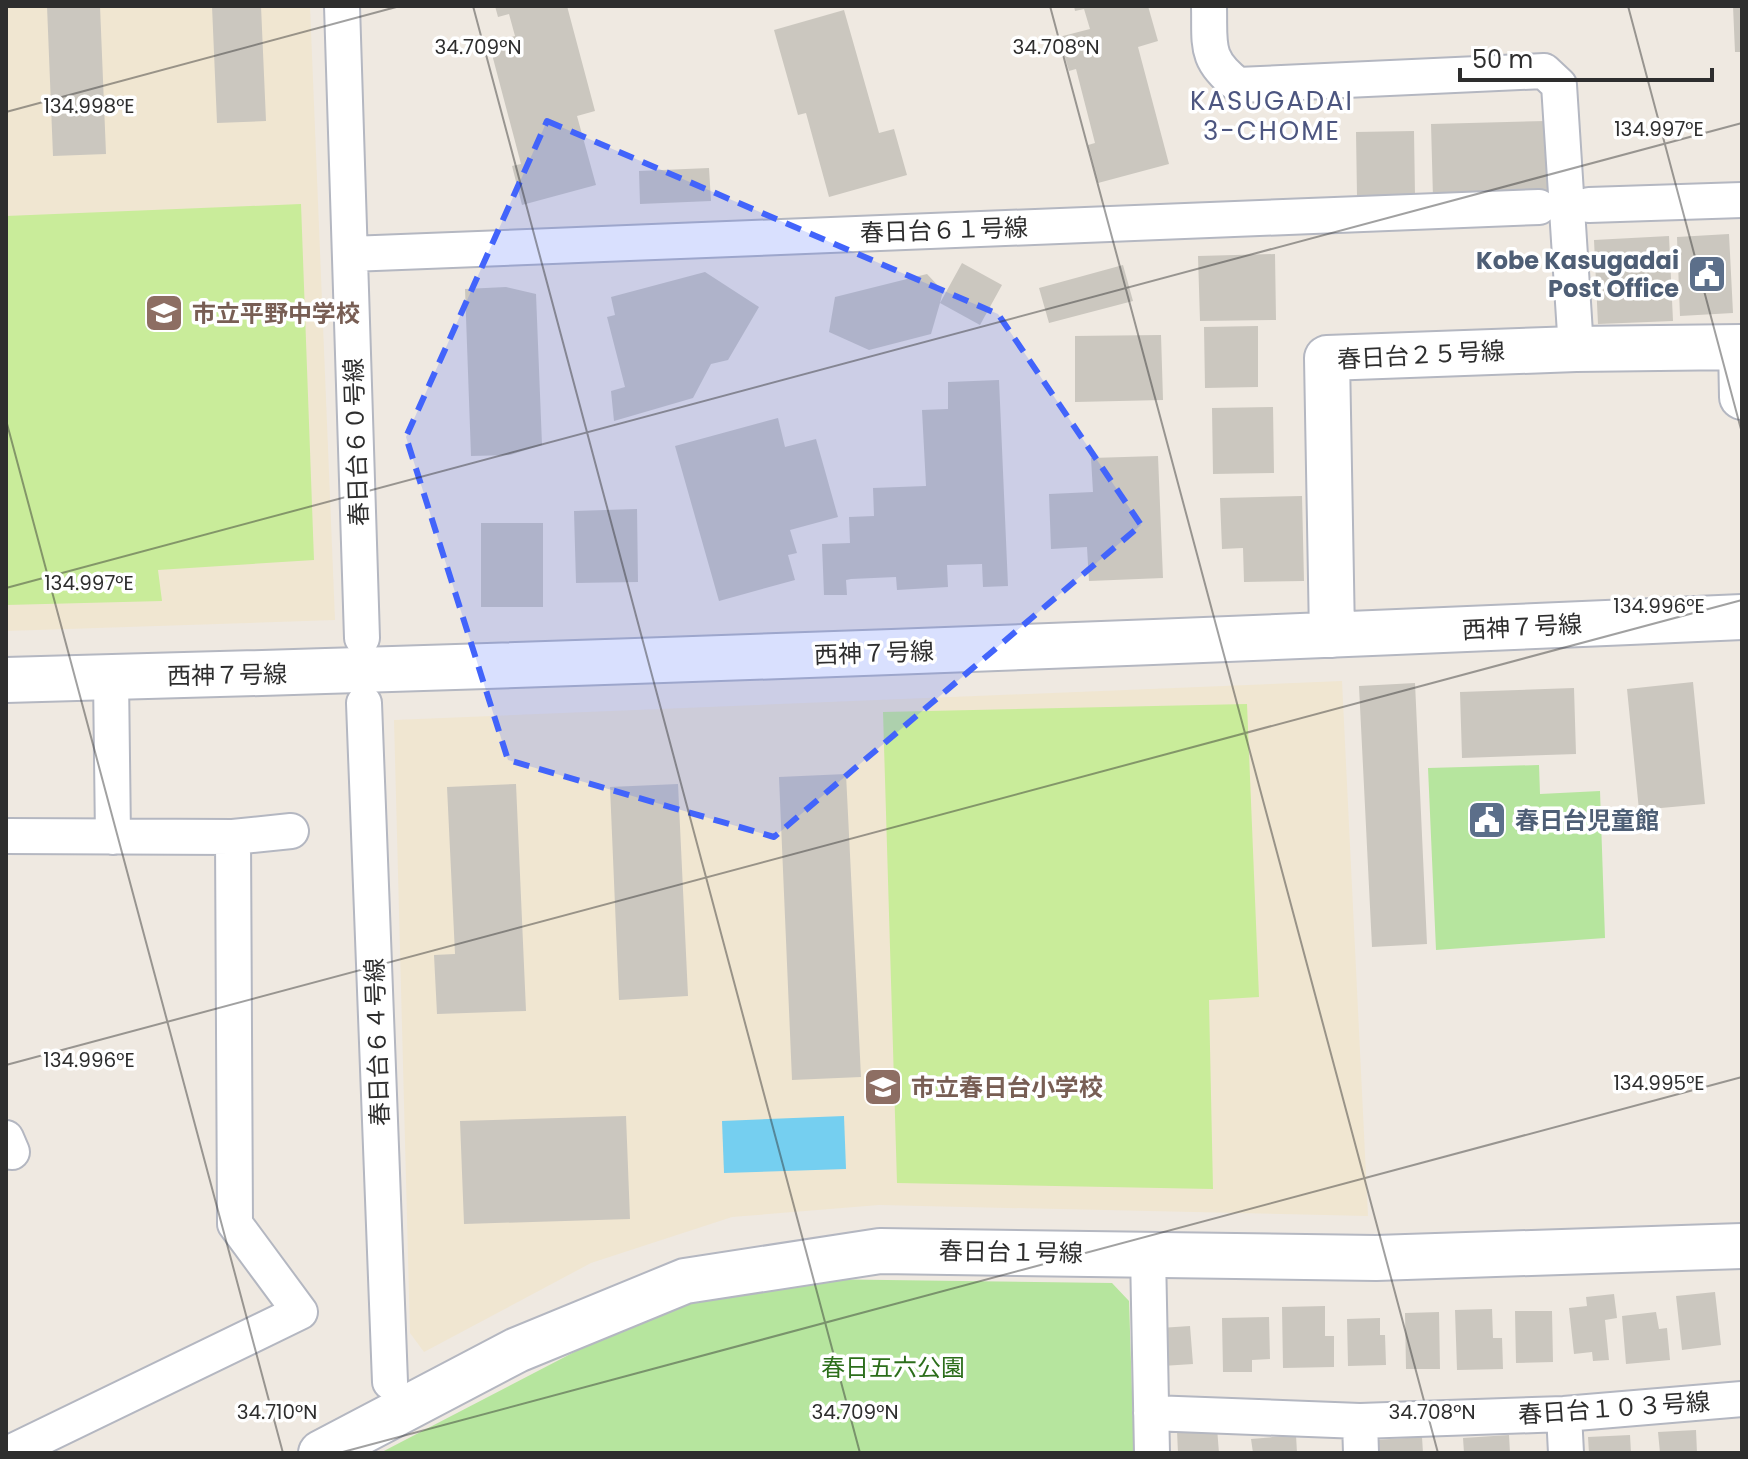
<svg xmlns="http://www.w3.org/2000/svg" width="1748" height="1459" font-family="Poppins,'Noto Sans JP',sans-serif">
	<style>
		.education { fill: #f0e6d1 }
		.green { fill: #b6e59e }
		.pitch { fill: #c9ec9a }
		.water { fill: #75cff0 }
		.building { fill: #cbc7bf }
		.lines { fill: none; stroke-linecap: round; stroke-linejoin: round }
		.street-casing { stroke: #b4b7c1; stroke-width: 38 }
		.secondary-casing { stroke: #b4b7c1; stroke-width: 48 }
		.street { stroke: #fff; stroke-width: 34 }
		.secondary { stroke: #fff; stroke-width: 44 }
		.marked { fill: #4264fb; fill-opacity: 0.2; stroke: #4264fb; stroke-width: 6; stroke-dasharray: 16 10; stroke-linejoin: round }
		.ticks { fill: none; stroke: #2e2e2e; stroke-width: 2; stroke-opacity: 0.45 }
		.labels { text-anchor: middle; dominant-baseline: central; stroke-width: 7; stroke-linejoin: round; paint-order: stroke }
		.street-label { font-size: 24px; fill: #2e2e2e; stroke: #fff }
		.service-label { font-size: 24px; font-weight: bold; fill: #4e5e75; stroke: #fff; text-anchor: end }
		.education-label { font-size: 24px; font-weight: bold; fill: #785e54; stroke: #fff; text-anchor: start }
		.park-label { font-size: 24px; fill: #2c6e1b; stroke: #fff }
		.neighbourhood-label { font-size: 26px; letter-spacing: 2px; fill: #4d5680; stroke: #fff }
		.ticks-label { font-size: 20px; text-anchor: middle; fill: #2e2e2e; stroke: #fff; stroke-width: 7; stroke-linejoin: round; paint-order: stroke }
	</style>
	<rect width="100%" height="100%" fill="#efe9e1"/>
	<!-- education -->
	<path class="education" d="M6 6H310L335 620 6 631Z
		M1342 681 1368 1216 879 1205 732 1217 591 1263 424 1352 410 1333 394 720Z"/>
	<!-- green -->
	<path class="green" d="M1539 765 1540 794 1600 791 1605 938 1436 950 1428 768Z
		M812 1279 1112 1283 1129 1301 1134 1453H380L657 1309Z"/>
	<!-- pitch -->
	<path class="pitch" d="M301 204 314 560 158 570 162 601 6 605V216Z
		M1247 704 1259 997 1209 1000 1213 1189 897 1183 883 712Z"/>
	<!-- water -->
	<path class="water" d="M844 1116 846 1169 724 1173 722 1121Z"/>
	<!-- building -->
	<path class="building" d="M47 6H100L106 154 53 156Z
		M212 6H261L266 121 217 123Z
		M495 6H567L595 111 577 116 596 185 522 205 512 166 521 164 489 43 515 36 509 14 498 17Z
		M1074 6H1148L1158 41 1138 47 1169 164 1098 183 1088 145 1095 143 1076 69 1069 71 1059 37 1090 29 1084 9 1075 11Z
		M1733 6H1742V52H1735Z
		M844 10 879 133 894 129 907 175 829 197 806 113 798 115 774 30Z
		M1546 121 1548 195 1433 198 1431 124Z
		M1414 131 1415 196H1357L1356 132Z
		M709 168 711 201 640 204 639 171Z
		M1729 234 1733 313 1680 316 1677 237Z
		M1669 236 1673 321 1598 324 1594 240Z
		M1275 254 1276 320 1200 321 1198 256Z
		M962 263 1002 285 980 325 940 303 931 334 869 350 829 332 835 297 927 274 943 291 940 303Z
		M1123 265 1133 301 1049 323 1039 288Z
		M705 272 759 307 728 360 711 364 693 398 614 421 611 391 625 387 607 317 615 315 611 297Z
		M506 287 536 294 542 445 510 455 471 456 465 289Z
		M1258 326V387L1205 388 1204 327Z
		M1161 335 1163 400 1075 402V336Z
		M999 380 1008 586 983 587 982 564 947 565 948 587 897 590 896 577 851 579 846 580 847 595H824L822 544 850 543 849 517 874 516 873 488 926 486 922 410 948 409V382Z
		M1273 407 1274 473 1213 474 1212 408Z
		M778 418 785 447 816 439 838 517 790 530 797 553 788 555 795 580 719 601 675 446Z
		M1158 456 1163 578 1089 581 1087 547 1051 549 1049 494 1093 492 1091 458Z
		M1302 496 1304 581 1244 582 1243 548 1222 549 1220 498Z
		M637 509 638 582 576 583 574 511Z
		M481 523H543V607H481Z
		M1693 682 1705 804 1639 810 1627 689Z
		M1415 683 1427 944 1372 947 1359 686Z
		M1574 688 1576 754 1462 758 1460 692Z
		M846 774 861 1077 792 1080 779 777Z
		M516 784 526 1011 437 1014 434 955 455 954 447 787Z
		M678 784 688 996 619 1000 610 787Z
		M626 1116 630 1219 464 1224 460 1121Z
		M1715 1292 1721 1345 1682 1350 1676 1296Z
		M1614 1294 1617 1318 1605 1320 1609 1360 1593 1361 1592 1352 1574 1354 1569 1308 1587 1306 1586 1297Z
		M1325 1306V1336H1334V1367L1283 1368 1282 1307Z
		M1492 1309 1493 1338H1502L1503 1369 1457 1370 1455 1310Z
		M1515 1311H1552L1553 1362 1516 1363Z
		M1439 1312 1440 1369H1406L1405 1313Z
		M1656 1312 1659 1329 1667 1328 1670 1360 1626 1364 1622 1316Z
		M1269 1317 1270 1359 1252 1360V1372H1223L1222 1318Z
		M1380 1318V1335H1385L1386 1365 1348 1366 1347 1319Z
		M1190 1326 1193 1364 1162 1366 1160 1328Z
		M1217 1428 1219 1453H1178L1177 1431Z
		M1696 1430 1697 1453H1660L1658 1432Z
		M1296 1435 1297 1453H1253L1251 1439Z
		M1509 1435 1510 1453H1464L1463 1438Z
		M1630 1435 1631 1453H1589L1588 1437Z
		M1422 1437 1423 1453H1376L1375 1440Z"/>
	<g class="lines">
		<!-- street casing -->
		<g class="street-casing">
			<path id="street" d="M342 6 362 638
				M1209 6C1210 45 1204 59 1238 85L1544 71 1559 85 1576 349
				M1589 205 1742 200
				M350 254 1539 207
				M111 678 113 837
				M364 703 390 1382
				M6 836 233 837 291 831
				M6 1138 12 1152
				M1148 1254 1152 1453
				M1151 1413 1360 1421 1564 1414 1742 1399
				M1564 1414 1566 1453
				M1360 1421 1361 1453
				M9 1453 300 1312 235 1224 233 837"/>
		</g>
		<!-- secondary casing -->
		<g class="secondary-casing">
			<path id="secondary" d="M1332 635 1327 358 1576 349 1741 347 1742 397
				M6 680C585 665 1163 643 1742 617
				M321 1453 517 1350 685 1281 880 1251 1376 1258 1742 1246"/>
		</g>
		<!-- street -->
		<use href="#street" class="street"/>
		<!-- secondary -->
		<use href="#secondary" class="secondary"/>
	</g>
	<!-- marked area -->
	<path class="marked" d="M547 121 998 314 1141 525 774 837 508 760 406 437Z"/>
	<!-- ticks -->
	<path class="ticks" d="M473 6 860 1453M1050 6 1438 1453M1628 6 1742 433M6 112 400 6M6 420 283 1453M6 588 1742 123M6 1065 1742 600M339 1453 1742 1077"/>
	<!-- icons -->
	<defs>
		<g id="civic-square" transform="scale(2)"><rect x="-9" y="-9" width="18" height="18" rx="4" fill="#5c6f8a" stroke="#fff"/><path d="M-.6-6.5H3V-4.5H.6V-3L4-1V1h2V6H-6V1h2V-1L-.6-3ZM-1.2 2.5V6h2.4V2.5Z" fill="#fff"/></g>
		<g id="school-square" transform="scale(2)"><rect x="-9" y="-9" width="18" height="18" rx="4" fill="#8d6e63" stroke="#fff"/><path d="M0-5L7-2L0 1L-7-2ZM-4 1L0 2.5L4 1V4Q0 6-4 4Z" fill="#fff"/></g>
	</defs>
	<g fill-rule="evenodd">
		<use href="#civic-square" x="1707" y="274"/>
		<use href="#school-square" x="164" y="313"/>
		<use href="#civic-square" x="1487" y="820"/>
		<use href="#school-square" x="883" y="1087"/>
	</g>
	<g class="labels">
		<!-- street labels -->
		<g class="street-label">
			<text transform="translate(944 230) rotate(-2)">春日台６１号線</text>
			<text transform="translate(1421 355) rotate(-3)">春日台２５号線</text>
			<text transform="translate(356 442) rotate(-92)">春日台６０号線</text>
			<text transform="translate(1522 627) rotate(-3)">西神７号線</text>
			<text transform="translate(874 653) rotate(-2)">西神７号線</text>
			<text transform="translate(227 675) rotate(-1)">西神７号線</text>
			<text transform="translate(377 1042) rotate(-92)">春日台６４号線</text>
			<text transform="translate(1011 1252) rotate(1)">春日台１号線</text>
			<text transform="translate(1614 1408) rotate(-4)">春日台１０３号線</text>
		</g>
		<!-- service labels -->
		<g class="service-label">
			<text x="1679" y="260">Kobe Kasugadai<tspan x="1679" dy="28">Post Office</tspan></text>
			<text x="1515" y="820" text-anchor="start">春日台児童館</text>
		</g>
		<!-- education labels -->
		<g class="education-label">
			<text x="192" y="313">市立平野中学校</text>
			<text x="911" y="1087">市立春日台小学校</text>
		</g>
		<!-- park labels -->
		<g class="park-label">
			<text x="893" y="1367">春日五六公園</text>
		</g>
		<!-- neighbourhood labels -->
		<g class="neighbourhood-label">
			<text x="1272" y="101">KASUGADAI<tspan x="1272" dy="30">3-CHOME</tspan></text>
		</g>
	</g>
	<g class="ticks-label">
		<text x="478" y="54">34.709°N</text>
		<text x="1056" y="54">34.708°N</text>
		<text x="89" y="113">134.998°E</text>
		<text x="1659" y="136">134.997°E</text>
		<text x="89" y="590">134.997°E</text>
		<text x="1659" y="613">134.996°E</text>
		<text x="89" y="1067">134.996°E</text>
		<text x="1659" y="1090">134.995°E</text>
		<text x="277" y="1419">34.710°N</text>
		<text x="855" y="1419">34.709°N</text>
		<text x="1432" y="1419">34.708°N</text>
	</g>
	<!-- border -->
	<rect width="1748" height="1459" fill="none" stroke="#2e2e2e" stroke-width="16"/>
	<!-- scale -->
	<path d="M1460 68v12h252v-12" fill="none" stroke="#2e2e2e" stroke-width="4"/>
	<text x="1472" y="68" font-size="24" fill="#2e2e2e" stroke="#ffffff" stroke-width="6" paint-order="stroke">50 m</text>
</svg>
